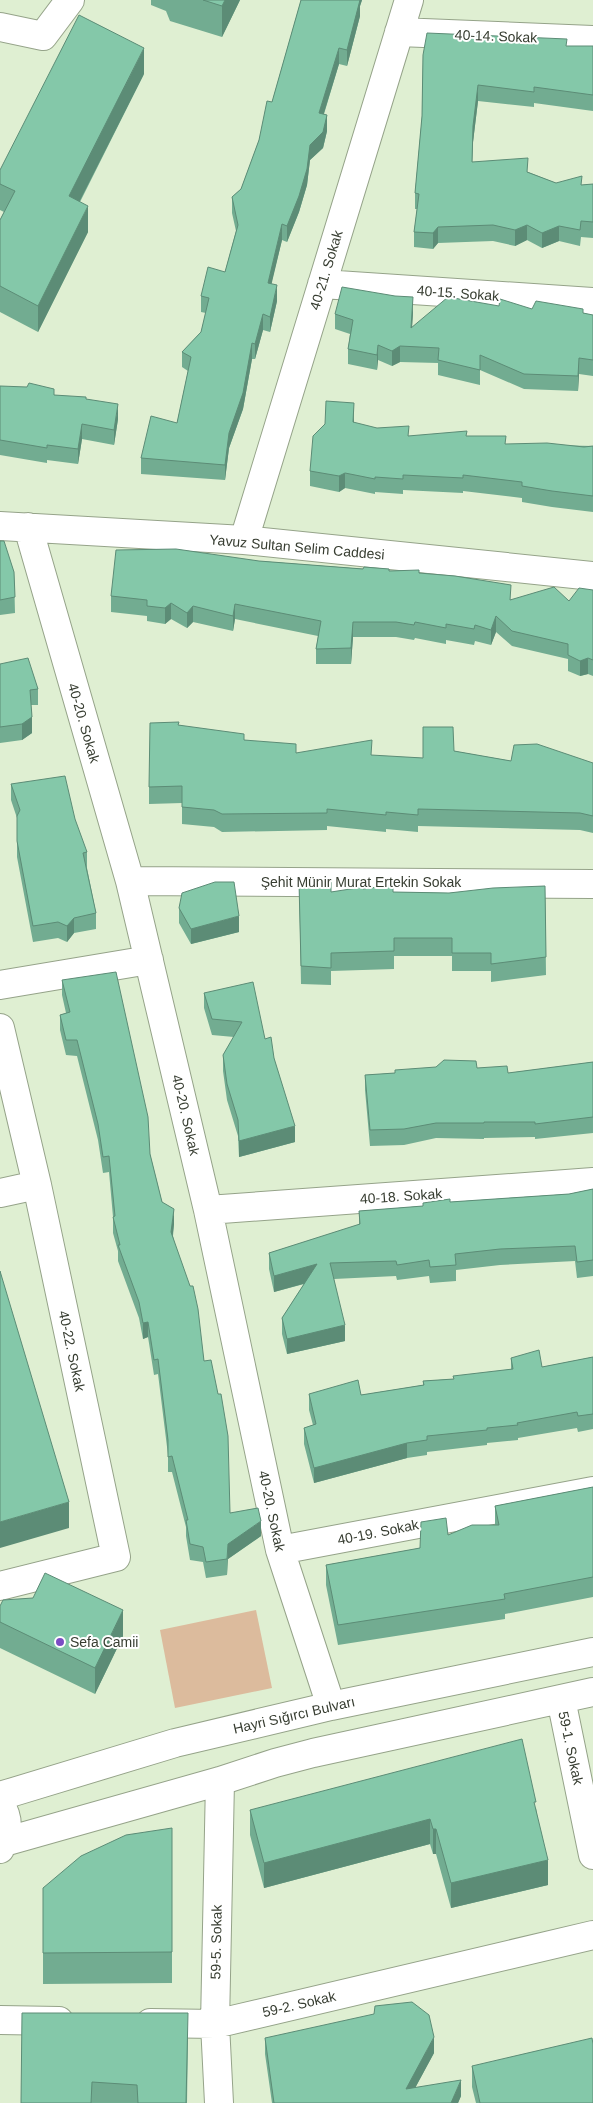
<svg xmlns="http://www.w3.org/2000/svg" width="593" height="2103" font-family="Helvetica,sans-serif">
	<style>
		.park { fill: #dcbb9d }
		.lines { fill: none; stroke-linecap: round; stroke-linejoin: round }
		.minor-casing { stroke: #95a389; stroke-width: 30 }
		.minor { stroke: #fff; stroke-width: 28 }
		.wall { fill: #72ac91 }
		.shaded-wall { fill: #5c8c76 }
		.building { fill: #84c8a9; stroke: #5c8c76 }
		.poi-dot { fill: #7b4cc4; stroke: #fff; stroke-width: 2 }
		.labels { text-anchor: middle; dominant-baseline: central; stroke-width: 4; stroke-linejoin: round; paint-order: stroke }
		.street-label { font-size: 14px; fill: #373d31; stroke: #fff }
		.poi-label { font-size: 14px; fill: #373d31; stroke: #fff; text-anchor: start }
	</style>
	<rect width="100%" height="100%" fill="#dfefd2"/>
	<!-- park -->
	<path class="park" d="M256 1610 272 1688 175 1708 160 1630Z"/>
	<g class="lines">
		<!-- minor casing -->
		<g class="minor-casing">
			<path id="minor" d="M0 27 43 36 70 0
				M399 32 593 40
				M322 284 593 302
				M0 526 244 540 593 576
				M28 527 130 881 208 1210 280 1550 331 1706
				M244 540 409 0
				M130 881 593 884
				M0 985 149 960
				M0 1028 37 1185 116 1557 0 1586
				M0 1193 37 1185
				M208 1210 593 1182
				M280 1550 593 1491
				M561 1699 593 1855
				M0 1796 175 1743 331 1706 593 1652
				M0 1804C10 1819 8 1834 0 1849
				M4 1842 220 1781 275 1763 313 1753 593 1692
				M0 2020 59 2021
				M150 2023 215 2024 593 1935
				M219 2103 215 2024 220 1781"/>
		</g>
		<!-- minor -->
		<use href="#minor" class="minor"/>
	</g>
	<!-- wall -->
	<path class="wall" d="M151 0H240L222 37 170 21 166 11 151 5Z
		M301 0H362L360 6V16L347 66 339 64 324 114 327 131 323 148 310 160 307 185 299 212 287 242 282 240 271 284 277 301 270 332 263 330 255 359H252L243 409 229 448 225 480 141 474V458L177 423 188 371 182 367V352L201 332 206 313 201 312V296L225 272 236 231 232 213V197L241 189 259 140 272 102Z
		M567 46H593V111L534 103V107L478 101 473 142 472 162 528 172 556 183 582 185 593 184V238L581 237 580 246 559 241 542 248 527 240 515 246 493 241 438 243 433 249 414 247V232L417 209H415V193L422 116 423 55Z
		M144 74 80 202 88 232 38 332 0 312V220L4 212 0 210V170Z
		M499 306 532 309 583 313 593 315V376L579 374 578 391 524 389 480 370V385L438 375V363L400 362 392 366 378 360 377 370 348 364V349L350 334 335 329V314L413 312 412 327Z
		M0 386 54 395 86 399 118 419 114 445 82 439 78 464 47 460V463L0 455Z
		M354 419V423L409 436H467L506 444 593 446V512L552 507 522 502V498L463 491V493L403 490V494L375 492V494L345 488 339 492 310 486V471Z
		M0 541 14 572 15 613 0 615Z
		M259 561 419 573 511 600 569 601 593 590V676L588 674 580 676 568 671V659L512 646 496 632 491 645 475 641 474 645 446 640V644L415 638 414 640 396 637H353L351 664H316V649L318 636 235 619 233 631 193 622 187 628 171 619 165 624 147 621V616L111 612V596Z
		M0 664 38 689V705H31L32 733 22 740 0 743Z
		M179 725 244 740 296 753 423 758 454 751 511 761 593 763V833L580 830 418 826V832L386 829V832L327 826V830L222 832 214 827 182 824V803L149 804V787Z
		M11 784 87 852V868L96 913V929L74 933 67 942 58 938 33 942 17 857V818L11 800Z
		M299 882 331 892 363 889 393 892 449 893 545 886 546 975 491 982V971H452V956H394V969L331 971V985L301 984Z
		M179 908 239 932 191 944 179 923Z
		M62 980 150 1154 162 1202 174 1224 173 1236 204 1361 230 1513 261 1536 228 1559 227 1575 206 1578 203 1562 190 1560 186 1536V1527L172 1472H168V1455L158 1374 154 1375 148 1337 143 1339 139 1318 118 1261V1251L113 1233V1217L109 1172 103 1173 98 1140 77 1056 66 1055 60 1030V1015L66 1013 62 995Z
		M204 993 265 1039 274 1058 295 1142 239 1157 238 1136 227 1100 223 1071V1055L234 1037 212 1035 204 1008Z
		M593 1062V1133L535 1139V1137L484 1138V1139L436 1138 404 1145 370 1146 365 1090V1075L477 1068 508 1073Z
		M593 1189V1276L577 1278 575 1261 500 1265 456 1270V1281L430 1283 429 1276 397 1280 396 1276 334 1279 345 1341 287 1354 282 1334V1318L304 1284 274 1292 269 1269V1253L359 1225V1211L423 1206 450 1202 569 1194Z
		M593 1357V1429L578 1432 577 1428 518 1438V1440L487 1443V1445L427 1452V1455L407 1458 314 1483 304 1444V1428L313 1425 309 1410V1394L361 1395 423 1385V1381L453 1379 511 1369V1358L542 1367Z
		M593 1487V1597L505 1614V1619L338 1645 326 1585V1565L420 1548 448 1535 495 1525V1506Z
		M0 1606 123 1636 95 1694 0 1648Z
		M536 1808 548 1885 451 1908 436 1854H433L430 1844 264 1888 250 1835V1810Z
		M172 1828V1983L43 1984V1888Z
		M265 2038 434 2053 415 2088 461 2096 458 2103H272L265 2054Z
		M188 2039 187 2103H21Z
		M472 2066 593 2103H476L472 2087Z"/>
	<!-- shaded-wall -->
	<path class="shaded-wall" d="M225 0H240L222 37V6Z
		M357 0H362L360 6V16L347 66V50Z
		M144 48V74L69 222V196Z
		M339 48V64L319 129V113Z
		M478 85V101L473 142 472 178 473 126Z
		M327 115V131L323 148 310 160 307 185 299 212 287 242V226L310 145Z
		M88 206V232L38 332V306Z
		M282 224V240L268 299V283Z
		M527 225V240L515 246V230Z
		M559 226V241L542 248V233Z
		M438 227V243L433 249V233Z
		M277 285V301L270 332V317Z
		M413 297V312L411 344V328Z
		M263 314V330L255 359V344Z
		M252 343V359L243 409 229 448 225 480V465L229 433Z
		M378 345V360L377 370V355Z
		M400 346V362L392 366V351Z
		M579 358V374L578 391V376Z
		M354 403V419L353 438V422Z
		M118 404V419L114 445V430Z
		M82 424V439L78 464V449Z
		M345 473V488L339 492V476Z
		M171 603V619L165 624V608Z
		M235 604V619L233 631V616Z
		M193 606V622L187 628V613Z
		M496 616V632L491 645V630Z
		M353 622V637L351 664V648Z
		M588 658V674L580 676V661Z
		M32 717V733L22 740V724Z
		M239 916V932L191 944V929Z
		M74 918V933L67 942V926Z
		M295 1126V1142L239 1157V1141Z
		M174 1209V1224L171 1248V1232Z
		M317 1264V1280L274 1292V1276Z
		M148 1322V1337L143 1339V1323Z
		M345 1325V1341L287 1354V1339Z
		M407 1443V1458L314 1483V1468Z
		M69 1502V1528L0 1548V1522Z
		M261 1521V1536L228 1559 227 1575 228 1544Z
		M123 1610V1636L95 1694V1668Z
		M430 1819V1844L264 1888V1863Z
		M433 1829H436V1854H433Z
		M548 1860V1885L451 1908V1883Z
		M434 2037V2053L407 2103 406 2089Z
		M461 2080V2096L458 2103H451Z"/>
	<!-- building -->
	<path class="building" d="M203 0H225L222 6Z
		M301 0H360L347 50 339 48 319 113 327 115 323 132 310 145 307 169 299 196 287 226 282 224 268 283 277 285 270 317 263 314 255 344 252 343 243 393 229 433 225 465 141 458 151 416 177 423 191 357 182 352 201 332 209 298 201 296 208 267 225 272 238 225 232 197 241 189 259 140 267 101 272 102Z
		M79 15 144 48 69 196 88 206 38 306 0 286V220L15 191 0 184V170Z
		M427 33 567 39 566 46H593V95L534 87V92L478 85 473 126 472 162 528 158 527 172 556 183 582 176 581 185 593 184V222L581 221 580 230 559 226 542 233 527 225 515 230 493 225 438 227 433 233 414 232 419 194 415 193 422 116 423 55Z
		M342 287 395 296 413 297 411 328 448 297 499 306 500 299 532 309 536 301 583 309V313L593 315V360L579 358 578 376 524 374 480 355V370L438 360 439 348 400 346 392 351 378 345 377 355 348 349 353 320 335 314Z
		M29 383 54 389V395L86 397V399L118 404 114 430 82 424 78 449 47 445V448L0 440V386L27 387Z
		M326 401 354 403 353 422 377 428 409 426 408 436 467 431 466 436H506L505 444 547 443 584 447 593 446V496L552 491 522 486V482L463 475V478L403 475V479L375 477V479L345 473 339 476 310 471 313 436 325 424Z
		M0 541H4L14 572 15 597 0 600Z
		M176 549 259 561 363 569 364 567 389 569V571L419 570V573L455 576 511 585 510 600 554 587 569 601 579 588 593 590V660L588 658 580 661 568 655V644L512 631 496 616 491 630 475 625 474 629 446 624V628L415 622 414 625 396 622H353L351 648 316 649 321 621 235 604 233 616 193 606 187 613 171 603 165 608 147 606V600L111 596 116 550Z
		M28 658 38 689 30 690 32 717 22 724 0 727V664Z
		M179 722 178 725 244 734V740L296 744V753L372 740 371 755 423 758V727H453L454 751 511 761 514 745 537 744 593 763V816L580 813 418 809V815L386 812V815L327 809V813L222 814 214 810 182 807V786L149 787 150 723Z
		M65 776 75 819 87 852 83 853 96 913 74 918 67 926 58 922 33 926 17 841V816L20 810 11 784Z
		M215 882H234L239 916 191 929 179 908 182 893Z
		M299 882H331V892L363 887V889L393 885V892L449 893 493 888 545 886 546 957 491 964V953H452V938H394V951L331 953V968L301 966Z
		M116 972 148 1117 150 1154 162 1202 174 1209 171 1232 190 1286H193L198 1309 204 1361 211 1360 218 1394H221L228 1436 230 1513 258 1508 261 1521 228 1544 227 1559 206 1562 203 1547 190 1544 186 1520H188L172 1456 168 1457V1440L158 1359 154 1360 148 1322 143 1323 139 1302 118 1245H120L113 1217 115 1216 109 1156 103 1157 98 1124 77 1040H66L60 1015 70 1012 62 980Z
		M253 982 265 1039 271 1037 274 1058 295 1126 239 1141 238 1120 227 1084 223 1055 242 1022 212 1019 204 993Z
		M444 1060 476 1061 477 1068 507 1066 508 1073 593 1062V1117L535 1124V1122H484V1123H436L404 1129 370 1130 365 1075 395 1073V1070L436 1067Z
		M593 1189V1260L577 1262 575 1246 500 1249 455 1254 456 1265 430 1267 429 1260 397 1265 396 1261 330 1263 345 1325 287 1339 282 1318 317 1264 274 1276 269 1253 360 1224 359 1211 423 1206V1203L450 1199V1202L569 1194Z
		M0 1271 69 1502 0 1522Z
		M539 1350 542 1367 593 1357V1414L578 1416 577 1412 517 1423 518 1425 487 1428V1430L427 1436V1440L407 1443 314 1468 304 1428 316 1424 309 1394 358 1380 361 1395 424 1385 423 1381 454 1379 453 1376 513 1369 511 1358Z
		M593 1487V1577L504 1594 505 1599 338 1625 326 1565 420 1548 421 1522 446 1518 448 1535 472 1525H499L495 1506Z
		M45 1573 123 1610 95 1668 0 1622V1606L3 1600 33 1598Z
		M522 1739 536 1802H534L548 1860 451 1883 436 1829H433L430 1819 264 1863 250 1810Z
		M172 1828V1952L43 1953V1888L81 1856 126 1835Z
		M412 2002 429 2015 434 2037 406 2089 461 2080 451 2103H274L265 2038 374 2014 375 2006Z
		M22 2013H188L186 2103H138L137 2085 92 2082 91 2103H21Z
		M592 2038 593 2044V2103H480L472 2066Z"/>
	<!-- markers -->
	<circle class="poi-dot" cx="60" cy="1642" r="5"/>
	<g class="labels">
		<!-- street labels -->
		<g class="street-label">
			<text transform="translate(496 36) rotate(2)">40-14. Sokak</text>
			<text transform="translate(326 270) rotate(-73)">40-21. Sokak</text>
			<text transform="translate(458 293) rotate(4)">40-15. Sokak</text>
			<text transform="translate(297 547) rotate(5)">Yavuz Sultan Selim Caddesi</text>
			<text transform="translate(84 723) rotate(74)">40-20. Sokak</text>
			<text x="361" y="882">Şehit Münir Murat Ertekin Sokak</text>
			<text transform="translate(186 1115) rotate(77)">40-20. Sokak</text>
			<text transform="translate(401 1196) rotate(-4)">40-18. Sokak</text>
			<text transform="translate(72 1351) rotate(78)">40-22. Sokak</text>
			<text transform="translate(272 1511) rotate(78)">40-20. Sokak</text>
			<text transform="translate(378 1532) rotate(-11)">40-19. Sokak</text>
			<text transform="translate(294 1715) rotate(-13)">Hayri Sığırcı Bulvarı</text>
			<text transform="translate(571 1748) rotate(78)">59-1. Sokak</text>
			<text transform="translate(216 1942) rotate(-89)">59-5. Sokak</text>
			<text transform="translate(299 2004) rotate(-13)">59-2. Sokak</text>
		</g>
		<!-- poi labels -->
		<g class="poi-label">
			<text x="70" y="1642">Sefa Camii</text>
		</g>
	</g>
</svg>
